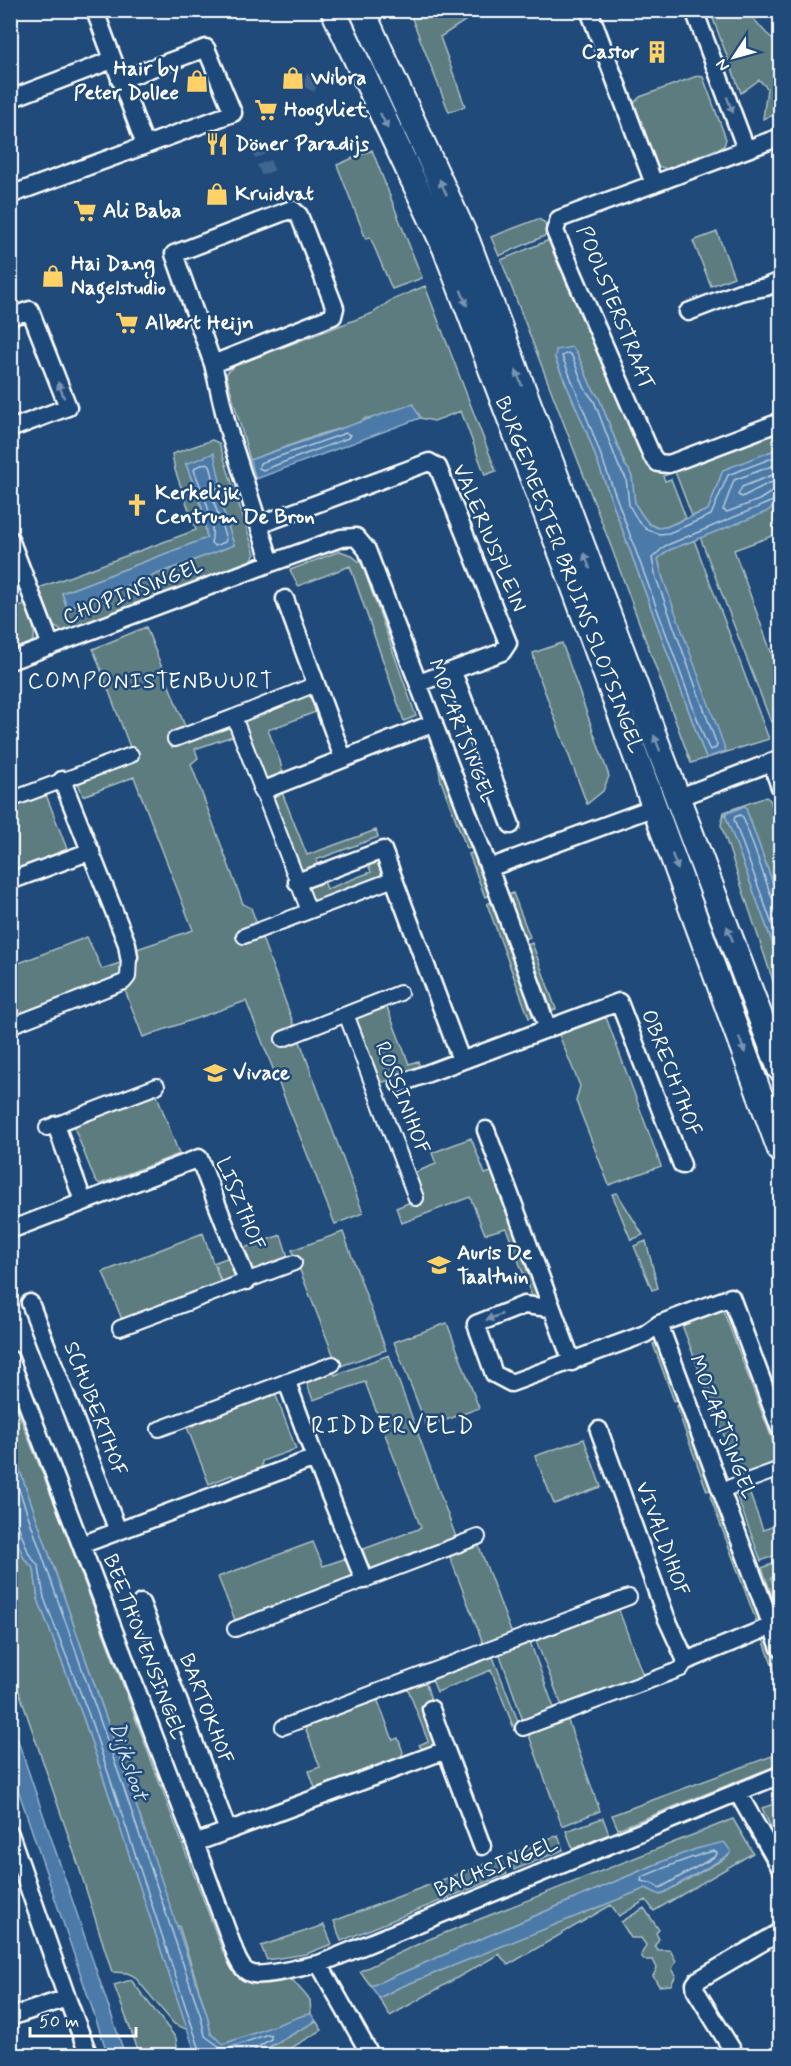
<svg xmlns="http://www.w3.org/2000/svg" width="791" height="2066" font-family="Mynerve,sans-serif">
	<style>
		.green { fill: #5b7c80; stroke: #adbec0; stroke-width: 1.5; fill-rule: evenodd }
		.water { fill: #4b7aa8; stroke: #93afcb; stroke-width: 1.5 }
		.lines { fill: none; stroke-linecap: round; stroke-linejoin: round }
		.shore { stroke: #b7cadc; stroke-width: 1.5 }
		.pedestrian-tunnel { stroke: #41658e; stroke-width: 14; stroke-dasharray: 14 7; stroke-linecap: butt }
		.pedestrian-casing { stroke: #fff; stroke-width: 18 }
		.minor-casing { stroke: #fff; stroke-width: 21 }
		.secondary-casing { stroke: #fff; stroke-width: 28 }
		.pedestrian { stroke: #1f4a7a; stroke-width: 14 }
		.minor { stroke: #1f4a7a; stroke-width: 16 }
		.secondary { stroke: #1f4a7a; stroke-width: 24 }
		.oneway { fill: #7992af }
		.labels { text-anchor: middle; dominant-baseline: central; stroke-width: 5; stroke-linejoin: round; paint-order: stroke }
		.poi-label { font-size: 21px; font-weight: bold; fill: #fff; stroke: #1f4a7a; text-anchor: start }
		.street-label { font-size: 21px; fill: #fff; stroke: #1f4a7a }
		.neighbourhood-label { font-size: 22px; letter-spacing: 1.5px; fill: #fff; stroke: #1f4a7a }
		.water-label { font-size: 22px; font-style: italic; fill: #d2dee9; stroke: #1f4a7a }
		.quarter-label { font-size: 24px; letter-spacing: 1.5px; fill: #fff; stroke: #1f4a7a }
	</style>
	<rect width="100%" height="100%" fill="#1f4a7a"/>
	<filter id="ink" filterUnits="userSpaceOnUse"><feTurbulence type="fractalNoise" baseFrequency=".0167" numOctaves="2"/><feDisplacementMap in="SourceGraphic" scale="12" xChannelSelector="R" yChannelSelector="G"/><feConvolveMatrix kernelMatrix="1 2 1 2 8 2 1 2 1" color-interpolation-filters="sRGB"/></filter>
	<g filter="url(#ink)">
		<!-- green -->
		<path class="green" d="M409 11H480L440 37 465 106 449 112Z
			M710 11H747L766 33 780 45V113L763 119 767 88 759 80 741 93Z
			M697 76 703 77 726 139 724 146 667 169 657 166 634 103 640 97Z
			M372 150 422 278 392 289 370 237 366 239 337 165Z
			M538 219 544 222 549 234 499 256 491 237Z
			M717 232 734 277 711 286 693 241Z
			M549 240H552L554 244 551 247 560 269 564 268 568 276 564 278 574 300 579 299 582 308 578 310 588 332 592 331 605 360 601 363 611 384H614L617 389 614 392 623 413 626 412 631 421 628 423 637 445 642 444 655 470 662 472 667 470 669 474 663 476 665 481 671 479 686 518 666 527 658 528 649 524 642 515 635 504 632 477 625 465 599 398 591 386 577 353 555 358 587 433 706 758 658 559 667 551 694 540 769 739 691 763 612 549 501 260Z
			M425 286 496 471 485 475 461 411 434 421 420 418 419 414 366 418 357 424 324 433 250 460 226 374 234 366 373 313 390 301Z
			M780 430V448L723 470 708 510 692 516 674 469Z
			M212 440 219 443 255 554 249 564 69 633C44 627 43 610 36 589L196 530 175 470 172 454ZM186 464 216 488 234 545 67 608 62 593 207 538 202 507Z
			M780 502V533L734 550 780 677V727L778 719 771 722 700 537 765 512Z
			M340 551 351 555 362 564 416 716 404 721 350 566 298 586 290 570Z
			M27 604 34 622V639L27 647 10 653V610Z
			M146 627 190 739 312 692 318 711 268 730 280 761 283 775 265 782 244 732 195 749 198 758 191 764 243 904 251 908 363 1213 335 1224 246 1001 143 1037 123 985C138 975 136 967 131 951L193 930 134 777 83 796 77 780 134 758 93 649Z
			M562 643 609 776 603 791 587 804 536 668 533 653Z
			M435 747 473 847 467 849 441 781Z
			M281 790 307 855 376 830 378 837 316 860 327 889 371 872 368 864 378 860 387 880 311 908 269 793Z
			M45 792 67 849 11 872V804Z
			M766 797 770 800 780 828V903L745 806 725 814 780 963V1002L721 825 724 812Z
			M476 852 492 895 485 897 469 854Z
			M513 893 530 937 525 939 513 908 509 909 504 897Z
			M494 901 536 1016 529 1018 487 904Z
			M87 937 102 969 126 961 121 980 11 1022V966Z
			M532 943 556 1009 548 1012 543 1000 547 998 527 945Z
			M386 1005 409 1064 418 1061 420 1069 378 1084 354 1017Z
			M606 1017 661 1166 609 1185 576 1101 580 1086 559 1035Z
			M155 1090 179 1154 100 1184 95 1180 72 1122Z
			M471 1138 485 1174 494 1171 541 1296 532 1297 506 1228 485 1234 470 1197 402 1223 396 1208 421 1198 411 1174 436 1164 432 1153Z
			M617 1193 643 1235 631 1240 612 1194Z
			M343 1232 386 1350 338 1367 292 1250Z
			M203 1233 213 1263 232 1256 239 1278 222 1284 215 1265 222 1287 123 1322 103 1272Z
			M281 1235 289 1260 248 1276 238 1250Z
			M646 1241 658 1288 652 1290 634 1246Z
			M723 1310 780 1460V1462L740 1478 682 1325Z
			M447 1323 479 1408 427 1427 394 1342Z
			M659 1342 680 1398 674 1401 653 1344Z
			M389 1355 456 1537 369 1570 361 1550 421 1528 365 1382 313 1400 305 1379 331 1369 335 1375Z
			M274 1390 296 1449 262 1461 261 1473 238 1481 232 1475 209 1484 187 1427Z
			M10 1392 61 1520 223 1952 241 1976H289L310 2000 311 2014 223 2044 211 2034 207 2015 179 1926H176L126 1775 11 1445Z
			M683 1404 714 1488 707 1491 676 1406Z
			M584 1439 601 1487 554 1504 535 1456Z
			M747 1486 763 1530 780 1524V1553L761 1561 735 1491Z
			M716 1493 765 1623 758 1626 710 1496Z
			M10 1519 24 1558 34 1569 38 1599 83 1717 188 2030 174 2024 134 1976 127 1973 112 1972 78 1864 11 1668Z
			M477 1541 513 1637 485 1648 448 1552Z
			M313 1542 323 1566 347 1558 356 1578 237 1625 218 1577Z
			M777 1562 780 1573 771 1578 780 1604V1618L762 1568Z
			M617 1605 644 1678 562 1706 534 1636Z
			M767 1636 770 1637 780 1665V1686L763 1639Z
			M529 1639 554 1708 523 1721 498 1649Z
			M487 1654 493 1657 521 1729 515 1731 491 1670 437 1692 431 1677Z
			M424 1677 431 1700 424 1707 437 1743 423 1750 419 1745 428 1741 408 1689 399 1693 397 1688Z
			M376 1696 393 1740 398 1738 403 1752 400 1760 331 1785 315 1788 309 1771 320 1767 303 1722Z
			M566 1715 600 1811 562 1826 527 1730Z
			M780 1753V1764L618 1829 612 1815Z
			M780 1802V1839L771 1828 762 1808Z
			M603 1818 609 1834 573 1849 566 1831Z
			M733 1819 753 1853 654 1911 646 1900 619 1916 611 1905 508 1965 499 1954 390 2016 379 1998 398 1988 646 1888 660 1895 724 1859 731 1851 724 1843 697 1849 661 1862 371 1986 360 1971 427 1940Z
			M558 1835 563 1850 514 1870 509 1855Z
			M500 1858 507 1874 341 1941 334 1921Z
			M644 1908 659 1930 656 1933 659 1939 655 1945 658 1950H670L676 1961 672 1969 676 1975 671 1985 659 1986 653 1976 657 1968 653 1960H644L641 1955 646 1945 641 1938H631L621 1922Z
			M324 1925 332 1944 306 1954 267 1960 261 1946Z
			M131 1980 176 2038 178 2055H140L114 1985Z
			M316 2021 322 2030 279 2055 254 2056Z"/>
		<!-- water -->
		<path class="water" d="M572 347 577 353 591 386 599 398 625 465 629 470 632 477 635 504 642 515 649 524 658 528 666 527 708 510 723 470 780 448V502L766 512 667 551 658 559 662 576 726 751 706 758 587 433 555 358 556 350Z
			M413 404 420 418 256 479 250 460C305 441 359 422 413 404Z
			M214 453 221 486 216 488 234 545 67 608 62 593 207 538 202 507 186 464Z
			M745 806 780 903V963L725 814Z
			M11 1445 126 1775 207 2015 211 2034 224 2044 304 2015 311 2014 316 2021 254 2055H196L83 1717 38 1599 34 1569 24 1558 19 1546 11 1519Z
			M11 1720 125 2055H108L11 1769Z
			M724 1842 731 1851 729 1855 660 1895 646 1888 398 1988 379 1998 371 1986 661 1862 696 1849Z"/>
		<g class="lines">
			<!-- shore -->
			<path class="shore" d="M346 433 350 435 348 438 263 470 259 468 260 463Z
				M780 455 728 475 711 515 669 533 659 534 646 529 637 519 629 505 626 478 619 467 594 401 585 389 572 356 568 353 562 356 592 431 705 740 710 750 716 748 717 745 656 578 652 558 665 546 780 498
				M207 463 210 465 214 481 210 490 226 539 225 542 215 546 211 543C217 522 201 489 194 470L196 467Z
				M780 463 734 480 723 510 727 512 759 500 773 491 780 490
				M780 472 742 487 738 495 742 497 769 483 780 481
				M780 902 776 901 772 898 743 817 740 815 735 817 734 820 780 946
				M10 1464 120 1777 201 2017 205 2036 224 2050 268 2034 271 2035V2039L255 2049 253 2056
				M10 1522 18 1525 29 1554 39 1567 44 1598 89 1715 202 2056
				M714 1851 717 1853 716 1856 660 1888 651 1883 641 1881 642 1877C666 1867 689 1857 714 1851Z"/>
			<!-- pedestrian-tunnel -->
			<path class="pedestrian-tunnel" d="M308 89 314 75
				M256 143 268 173"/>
			<!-- pedestrian casing -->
			<g class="pedestrian-casing">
				<path id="pedestrian" d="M234 717 316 684
					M175 739 234 717 309 911
					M10 800 131 755
					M244 936 394 879
					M346 1014 416 1198
					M10 1026 124 982 128 977 129 957
					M283 1039 400 993
					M47 1128 157 1086
					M120 1328 294 1263
					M159 1429 333 1364
					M722 1490 780 1469
					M235 1629 478 1537
					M283 1727 629 1597
					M523 1728 681 1669 686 1661"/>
			</g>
			<!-- minor casing -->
			<g class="minor-casing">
				<path id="minor" d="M589 10 654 184
					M694 10 746 149
					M95 11 145 145
					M10 99 112 60
					M780 137 559 219 555 231 652 456 658 463 669 464 780 422
					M10 195 233 113 206 48 120 80
					M688 312 740 292 766 287 780 281
					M10 317 30 310 68 407 10 429
					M213 364 174 254 292 209 299 215 335 308 333 316 213 364 228 429 271 563
					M259 525 429 462 438 467 508 643 502 652 419 683
					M10 539 51 646
					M285 599 343 758
					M10 661 271 563 341 538 356 537 367 550 489 868 548 1029
					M453 672 511 825
					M771 762 780 787
					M62 780 127 944 129 957
					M262 791 434 723
					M677 798 780 759
					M489 868 655 807
					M10 881 91 851
					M297 882 383 850 461 1060
					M399 1084 619 1002 682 1165
					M56 1125 83 1201
					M486 1130 572 1362
					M10 1230 199 1158 247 1281
					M30 1303 118 1531
					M550 1308 524 1305 476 1324 494 1374 511 1383 645 1334 659 1324 731 1297 780 1429
					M659 1324 780 1648
					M10 1359 195 1843 237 1958C241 1966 244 1972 253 1974 267 1977 303 1966 319 1964L780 1775
					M287 1382 315 1458
					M599 1430 666 1617 686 1661 772 1626
					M81 1545 315 1458 364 1580
					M141 1603 228 1831
					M431 1709 446 1750
					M738 1793 780 1867
					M10 1834 67 1998 89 2056
					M195 1843 446 1750 482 1846
					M319 1964 371 2056
					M10 2017 67 1998
					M736 2056 696 1991 695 1984 698 1980 780 1932"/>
			</g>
			<!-- secondary casing -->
			<g class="secondary-casing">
				<path id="secondary" d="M333 10 445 248 569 574 780 1150
					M362 10 467 240 780 1069"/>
			</g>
			<!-- pedestrian -->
			<use href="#pedestrian" class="pedestrian"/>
			<!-- minor -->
			<use href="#minor" class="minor"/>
			<!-- secondary -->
			<use href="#secondary" class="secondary"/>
		</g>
		<!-- one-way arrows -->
		<defs><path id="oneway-solid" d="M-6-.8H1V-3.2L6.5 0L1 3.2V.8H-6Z" transform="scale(1.5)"/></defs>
		<g class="oneway">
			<use href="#oneway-solid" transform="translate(730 105) rotate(69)"/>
			<use href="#oneway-solid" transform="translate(384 121) rotate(64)"/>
			<use href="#oneway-solid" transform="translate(443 187) rotate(-115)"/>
			<use href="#oneway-solid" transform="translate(464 298) rotate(69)"/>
			<use href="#oneway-solid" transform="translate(519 378) rotate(-110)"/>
			<use href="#oneway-solid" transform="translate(61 390) rotate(-111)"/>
			<use href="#oneway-solid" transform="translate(587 561) rotate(-111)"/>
			<use href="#oneway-solid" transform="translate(657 743) rotate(-111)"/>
			<use href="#oneway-solid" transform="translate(675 862) rotate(70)"/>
			<use href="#oneway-solid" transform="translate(730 934) rotate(-111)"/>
			<use href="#oneway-solid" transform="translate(742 1045) rotate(70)"/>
			<use href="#oneway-solid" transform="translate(494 1317) rotate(159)"/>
		</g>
	</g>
	<!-- icons -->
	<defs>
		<g id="building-bare" transform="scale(1.8)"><path d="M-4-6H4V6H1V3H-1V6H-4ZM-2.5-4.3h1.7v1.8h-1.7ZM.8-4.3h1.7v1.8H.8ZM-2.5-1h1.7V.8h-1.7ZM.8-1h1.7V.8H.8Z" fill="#ffd166" stroke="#1f4a7a" stroke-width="2.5" paint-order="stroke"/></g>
		<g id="shop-bare" transform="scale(1.8)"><path d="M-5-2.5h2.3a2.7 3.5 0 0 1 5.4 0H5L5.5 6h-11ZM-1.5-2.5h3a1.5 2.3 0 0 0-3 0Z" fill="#ffd166" stroke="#1f4a7a" stroke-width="2.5" paint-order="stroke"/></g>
		<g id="supermarket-bare" transform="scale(1.8)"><path d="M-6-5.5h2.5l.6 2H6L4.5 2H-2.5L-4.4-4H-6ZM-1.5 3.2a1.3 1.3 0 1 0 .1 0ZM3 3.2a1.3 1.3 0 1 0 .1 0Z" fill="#ffd166" stroke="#1f4a7a" stroke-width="2.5" paint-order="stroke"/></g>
		<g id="restaurant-bare" transform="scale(1.8)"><path d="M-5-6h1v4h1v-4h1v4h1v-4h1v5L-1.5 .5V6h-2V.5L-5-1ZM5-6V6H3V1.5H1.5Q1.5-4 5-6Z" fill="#ffd166" stroke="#1f4a7a" stroke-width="2.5" paint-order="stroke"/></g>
		<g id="church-bare" transform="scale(1.8)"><path d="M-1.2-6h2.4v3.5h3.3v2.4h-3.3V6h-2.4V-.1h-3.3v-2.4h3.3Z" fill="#ffd166" stroke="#1f4a7a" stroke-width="2.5" paint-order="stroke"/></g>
		<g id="school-bare" transform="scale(1.8)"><path d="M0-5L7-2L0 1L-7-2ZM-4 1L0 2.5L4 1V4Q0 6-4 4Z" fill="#ffd166" stroke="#1f4a7a" stroke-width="2.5" paint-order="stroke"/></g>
	</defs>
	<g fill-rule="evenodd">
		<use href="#building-bare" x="657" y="52"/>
		<use href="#shop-bare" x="293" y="78"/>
		<use href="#shop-bare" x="197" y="81"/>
		<use href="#supermarket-bare" x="266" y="110"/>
		<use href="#restaurant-bare" x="217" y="144"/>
		<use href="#shop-bare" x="217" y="194"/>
		<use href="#supermarket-bare" x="85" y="211"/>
		<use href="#shop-bare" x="53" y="276"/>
		<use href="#supermarket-bare" x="127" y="323"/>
		<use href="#church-bare" x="137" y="505"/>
		<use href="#school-bare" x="215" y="1073"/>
		<use href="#school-bare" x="439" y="1265"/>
	</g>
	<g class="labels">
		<!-- poi labels -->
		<g class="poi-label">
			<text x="639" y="52" text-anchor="end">Castor</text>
			<text x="179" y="69" text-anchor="end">Hair by<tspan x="179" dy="24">Peter Dollee</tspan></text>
			<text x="311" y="78">Wibra</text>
			<text x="284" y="110">Hoogvliet</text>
			<text x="235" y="144">Döner Paradijs</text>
			<text x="235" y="194">Kruidvat</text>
			<text x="103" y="211">Ali Baba</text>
			<text x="71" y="264">Hai Dang<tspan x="71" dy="24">Nagelstudio</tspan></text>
			<text x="145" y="323">Albert Heijn</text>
			<text x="155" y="493">Kerkelijk<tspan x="155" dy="24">Centrum De Bron</tspan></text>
			<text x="233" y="1073">Vivace</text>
			<text x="457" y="1253">Auris De<tspan x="457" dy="24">Taaltuin</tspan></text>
		</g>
		<!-- street labels -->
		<g class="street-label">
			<text transform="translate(615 308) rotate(68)">POOLSTERSTRAAT</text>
			<text transform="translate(489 538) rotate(67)">VALERIUSPLEIN</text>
			<text transform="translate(569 575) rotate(69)">BURGEMEESTER BRUINS SLOTSINGEL</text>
			<text transform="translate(133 592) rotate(-21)">CHOPINSINGEL</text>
			<text transform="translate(461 731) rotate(69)">MOZARTSINGEL</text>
			<text transform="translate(671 1073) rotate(69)">OBRECHTHOF</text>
			<text transform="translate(402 1098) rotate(69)">ROSSINIHOF</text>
			<text transform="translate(240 1204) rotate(68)">LISZTHOF</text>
			<text transform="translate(95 1409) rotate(69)">SCHUBERTHOF</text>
			<text transform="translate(722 1427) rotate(69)">MOZARTSINGEL</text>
			<text transform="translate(662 1539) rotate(70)">VIVALDIHOF</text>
			<text transform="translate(144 1647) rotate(69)">BEETHOVENSINGEL</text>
			<text transform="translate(206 1709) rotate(69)">BARTOKHOF</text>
			<text transform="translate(496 1867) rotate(-22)">BACHSINGEL</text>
		</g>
		<!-- neighbourhood labels -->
		<g class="neighbourhood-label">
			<text x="151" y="682">COMPONISTENBUURT</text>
		</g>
		<!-- water labels -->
		<g class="water-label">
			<text transform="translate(128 1761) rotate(72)">Dijksloot</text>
		</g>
		<!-- quarter labels -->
		<g class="quarter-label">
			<text x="393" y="1426">RIDDERVELD</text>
		</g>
	</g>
	<!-- margin -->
	<rect width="791" height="2066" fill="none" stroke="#1f4a7a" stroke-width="36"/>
	<rect x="18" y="18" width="755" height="2030" fill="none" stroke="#fff" stroke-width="2" filter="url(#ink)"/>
	<!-- north arrow -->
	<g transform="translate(734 57) rotate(234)" stroke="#1f4a7a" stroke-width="4.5" paint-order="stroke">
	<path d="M0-4.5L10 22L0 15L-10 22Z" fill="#ffffff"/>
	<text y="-9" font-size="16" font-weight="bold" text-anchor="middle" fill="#ffffff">N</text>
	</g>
	<!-- scale -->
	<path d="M30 2027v9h106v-9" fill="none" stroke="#ffffff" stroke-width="3"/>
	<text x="39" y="2027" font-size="18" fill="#ffffff" stroke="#1f4a7a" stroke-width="4.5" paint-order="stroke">50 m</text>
</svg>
